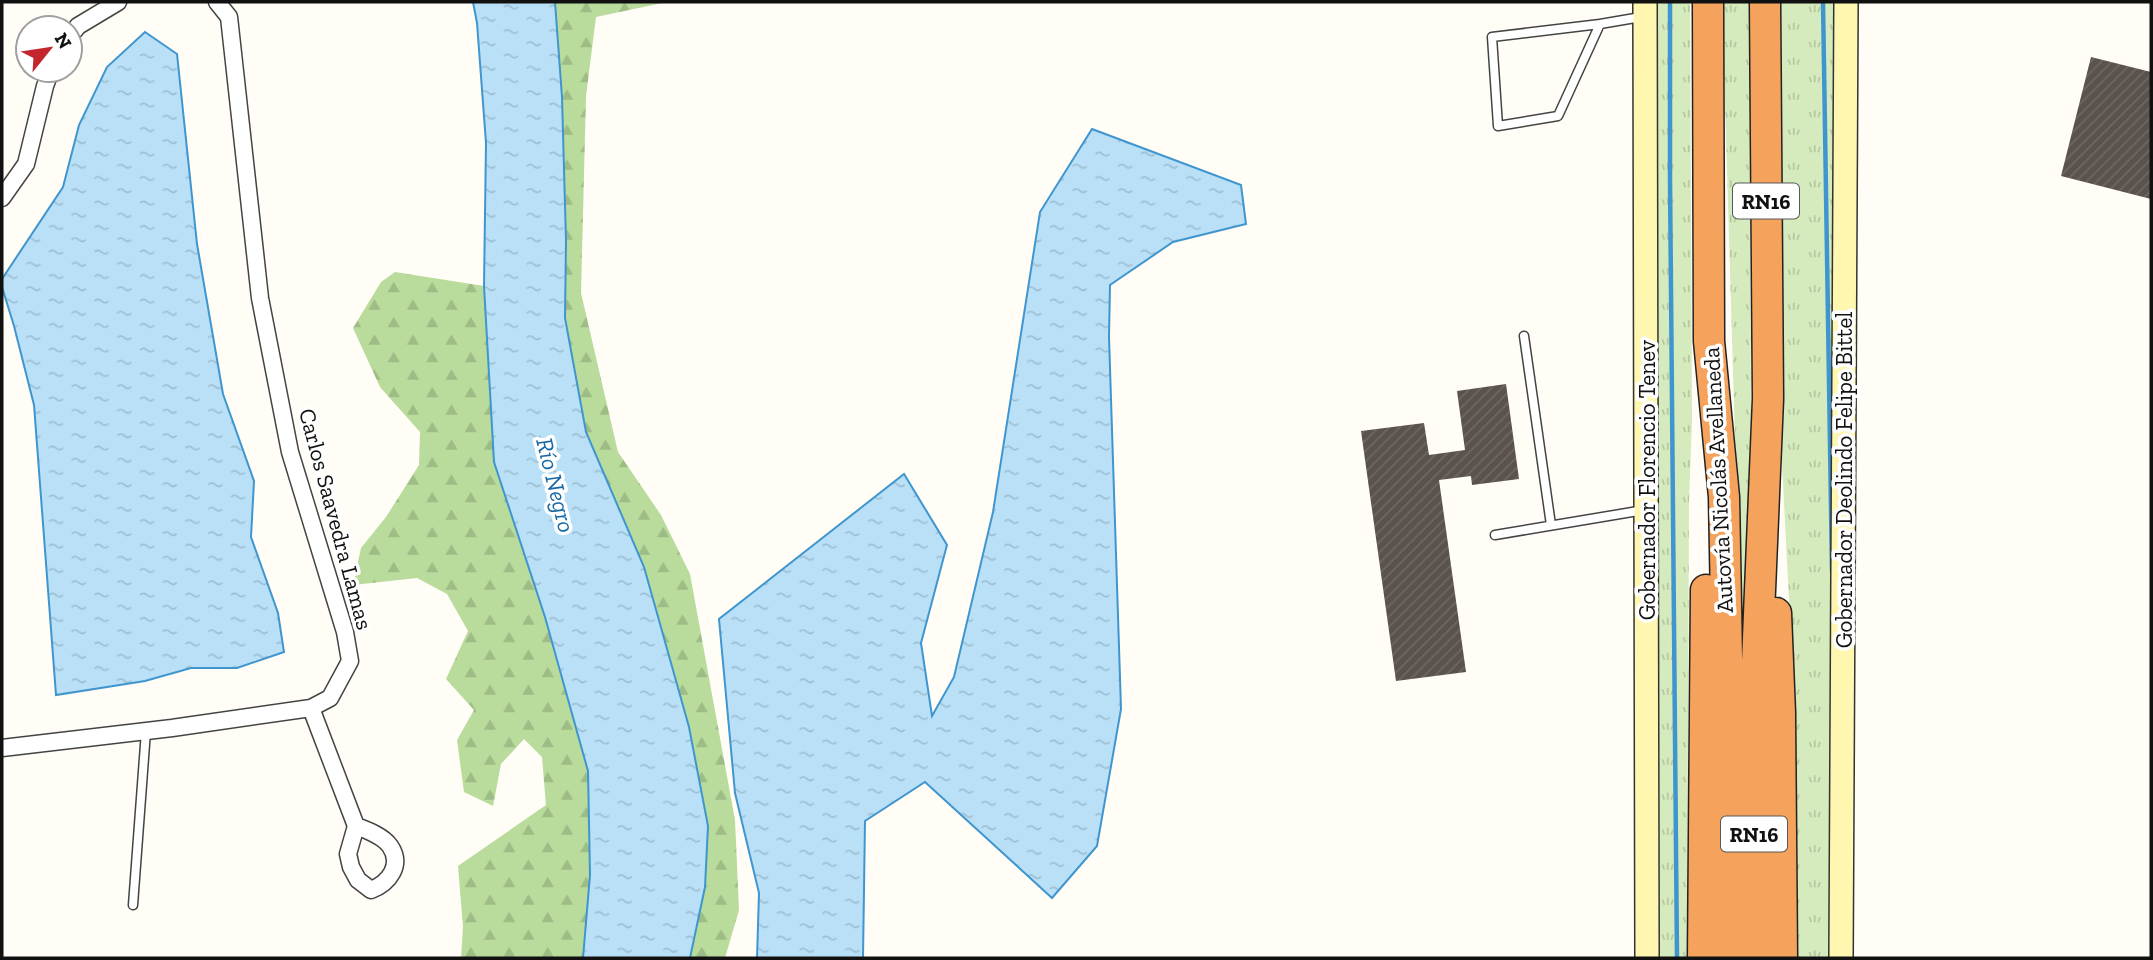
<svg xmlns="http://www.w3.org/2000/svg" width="2153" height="960" font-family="'Zilla Slab',serif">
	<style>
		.grass { fill: url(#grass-tufts) }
		.forest { fill: url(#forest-firs) }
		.water { fill: url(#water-ripples); stroke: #3f96cf; stroke-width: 2 }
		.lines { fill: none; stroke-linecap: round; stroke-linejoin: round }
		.stream { stroke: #3f96cf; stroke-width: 4.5 }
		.building { fill: url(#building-hatch) }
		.lane-casing { stroke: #444; stroke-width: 11 }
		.street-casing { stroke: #444; stroke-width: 19 }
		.secondary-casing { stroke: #333; stroke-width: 26 }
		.highway-casing { stroke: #222; stroke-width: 33 }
		.lane { stroke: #fff; stroke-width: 8 }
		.street { stroke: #fff; stroke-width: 16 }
		.secondary { stroke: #fff6b0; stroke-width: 23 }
		.highway { stroke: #f5a25d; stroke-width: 30 }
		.labels { text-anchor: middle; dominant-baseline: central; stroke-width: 7; stroke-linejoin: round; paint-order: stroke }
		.shield { fill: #fff; stroke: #585858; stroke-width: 2 }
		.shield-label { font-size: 21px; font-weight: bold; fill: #111 }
		.street-label { font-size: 23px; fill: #111; stroke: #fff }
		.water-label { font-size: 24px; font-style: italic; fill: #1768a6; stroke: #fff }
	</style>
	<defs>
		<pattern id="grass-tufts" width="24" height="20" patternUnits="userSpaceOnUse" patternTransform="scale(1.75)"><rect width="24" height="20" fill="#d5ebbd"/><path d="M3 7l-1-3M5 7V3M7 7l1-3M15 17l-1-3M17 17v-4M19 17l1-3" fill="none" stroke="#b6c8a1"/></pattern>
		<pattern id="forest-firs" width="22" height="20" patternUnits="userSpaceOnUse" patternTransform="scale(1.75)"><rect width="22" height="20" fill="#b9dc9c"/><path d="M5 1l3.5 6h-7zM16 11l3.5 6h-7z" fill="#9ebc85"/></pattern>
		<pattern id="water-ripples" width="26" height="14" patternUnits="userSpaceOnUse" patternTransform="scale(1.75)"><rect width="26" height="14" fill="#b9e0f7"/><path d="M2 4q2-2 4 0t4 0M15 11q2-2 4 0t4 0" fill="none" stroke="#9ebfd3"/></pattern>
		<pattern id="building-hatch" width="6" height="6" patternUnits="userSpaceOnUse" patternTransform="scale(1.75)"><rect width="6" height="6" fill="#5a524d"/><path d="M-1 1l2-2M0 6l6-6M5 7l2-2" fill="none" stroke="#6d6662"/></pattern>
	</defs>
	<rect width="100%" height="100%" fill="#fffdf5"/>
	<!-- grass -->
	<path class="grass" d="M1656 2H1690L1692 421 1689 502 1687 958H1659Z
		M1722 2H1750L1751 457 1743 710Z
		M1781 2H1835L1833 958H1792L1791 639 1781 445Z"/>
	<!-- forest -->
	<path class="forest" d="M555 2H667L596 17 586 96 581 293 618 452 661 515 690 574 735 820 739 910 725 958H690L705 887 708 826 689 727 644 567 586 432 565 318 566 241 562 97Z
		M395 272 484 286 494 462 545 617 588 771 590 875 583 958H461L463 927 458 866 546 805 542 757 524 739 501 764 493 806 464 792 457 740 474 710 446 679 468 631 447 594 417 578 353 585 361 548 386 517 419 465 420 432 380 387 353 328 381 282Z"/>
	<!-- water -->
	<path class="water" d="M473 2H555L562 97 566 241 565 318 586 432 644 567 689 727 708 826 705 887 690 958H583L590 875 588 771 545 617 494 462 484 286 486 143 477 23Z
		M145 32 177 54 197 244 223 394 254 481 251 537 278 613 284 652 237 668H191L145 681 56 695 34 405 14 326 2 287V279L63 187 79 125 107 67Z
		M1092 129 1241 185 1246 224 1173 242 1110 285 1109 337 1121 709 1097 846 1052 898 925 782 865 821 863 958H757L759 893 735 793 719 619 904 474 947 545 921 643 932 716 954 677 993 512 1040 212Z"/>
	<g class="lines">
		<!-- stream -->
		<path class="stream" d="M1670 2V179L1677 958
			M1823 2 1832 571"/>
	</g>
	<!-- building -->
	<path class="building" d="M2091 57 2151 72V199L2061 176Z
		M1506 384 1519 479 1472 485 1471 476 1439 480 1466 672 1396 681 1361 431 1424 423 1429 455 1465 450 1457 391Z"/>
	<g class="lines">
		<!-- lane casing -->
		<g class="lane-casing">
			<path id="lane" d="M1600 24 1492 37 1498 126 1558 116 1600 24 1641 17
				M1524 336 1551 525
				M1495 535 1644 510
				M133 905 146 731"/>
		</g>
		<!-- street casing -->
		<g class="street-casing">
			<path id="street" d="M70 36 78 26 118 2
				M2 198 26 164 45 86 51 70
				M311 708 356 826 348 854 351 867 358 880 371 890C389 883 403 865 390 846 383 836 367 830 356 826
				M2 748 172 728 311 708 330 698 350 661 345 632 290 452 260 298 229 17 217 2"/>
		</g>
		<!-- secondary casing -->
		<g class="secondary-casing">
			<path id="secondary" d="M1645 2 1647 958
				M1841 958 1846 2"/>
		</g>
		<!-- highway casing -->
		<g class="highway-casing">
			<path id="highway" d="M1708 2 1709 341 1724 497 1728 712 1730 958
				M1776 613 1780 713 1782 958
				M1703 958 1706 590
				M1754 958 1755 710 1768 399 1765 2"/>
		</g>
		<!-- lane -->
		<use href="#lane" class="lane"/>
		<!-- street -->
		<use href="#street" class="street"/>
		<!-- secondary -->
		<use href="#secondary" class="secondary"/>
		<!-- highway -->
		<use href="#highway" class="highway"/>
	</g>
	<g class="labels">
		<!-- shield labels -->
		<g class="shield">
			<rect x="1733" y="183.5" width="66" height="35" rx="5"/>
			<rect x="1721" y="816.5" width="66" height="35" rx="5"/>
		</g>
		<g class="shield-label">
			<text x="1766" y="201">RN16</text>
			<text x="1754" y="834">RN16</text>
		</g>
		<!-- street labels -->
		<g class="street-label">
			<text transform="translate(1647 480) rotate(-90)">Gobernador Florencio Tenev</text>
			<text transform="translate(1718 480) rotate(-93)">Autovía Nicolás Avellaneda</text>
			<text transform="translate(1844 480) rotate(-90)">Gobernador Deolindo Felipe Bittel</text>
			<text transform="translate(336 519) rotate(75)">Carlos Saavedra Lamas</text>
		</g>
		<!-- water labels -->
		<g class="water-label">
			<text transform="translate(556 485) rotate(76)">Río Negro</text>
		</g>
	</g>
	<!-- border -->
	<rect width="2153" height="960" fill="none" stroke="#111111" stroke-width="7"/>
	<!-- north arrow -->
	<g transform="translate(49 49) rotate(60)"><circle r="33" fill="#ffffff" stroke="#a0a0a0" stroke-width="2"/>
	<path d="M0-5L12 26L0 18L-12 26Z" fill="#c4262e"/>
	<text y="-10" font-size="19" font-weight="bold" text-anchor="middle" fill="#111111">N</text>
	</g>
</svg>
